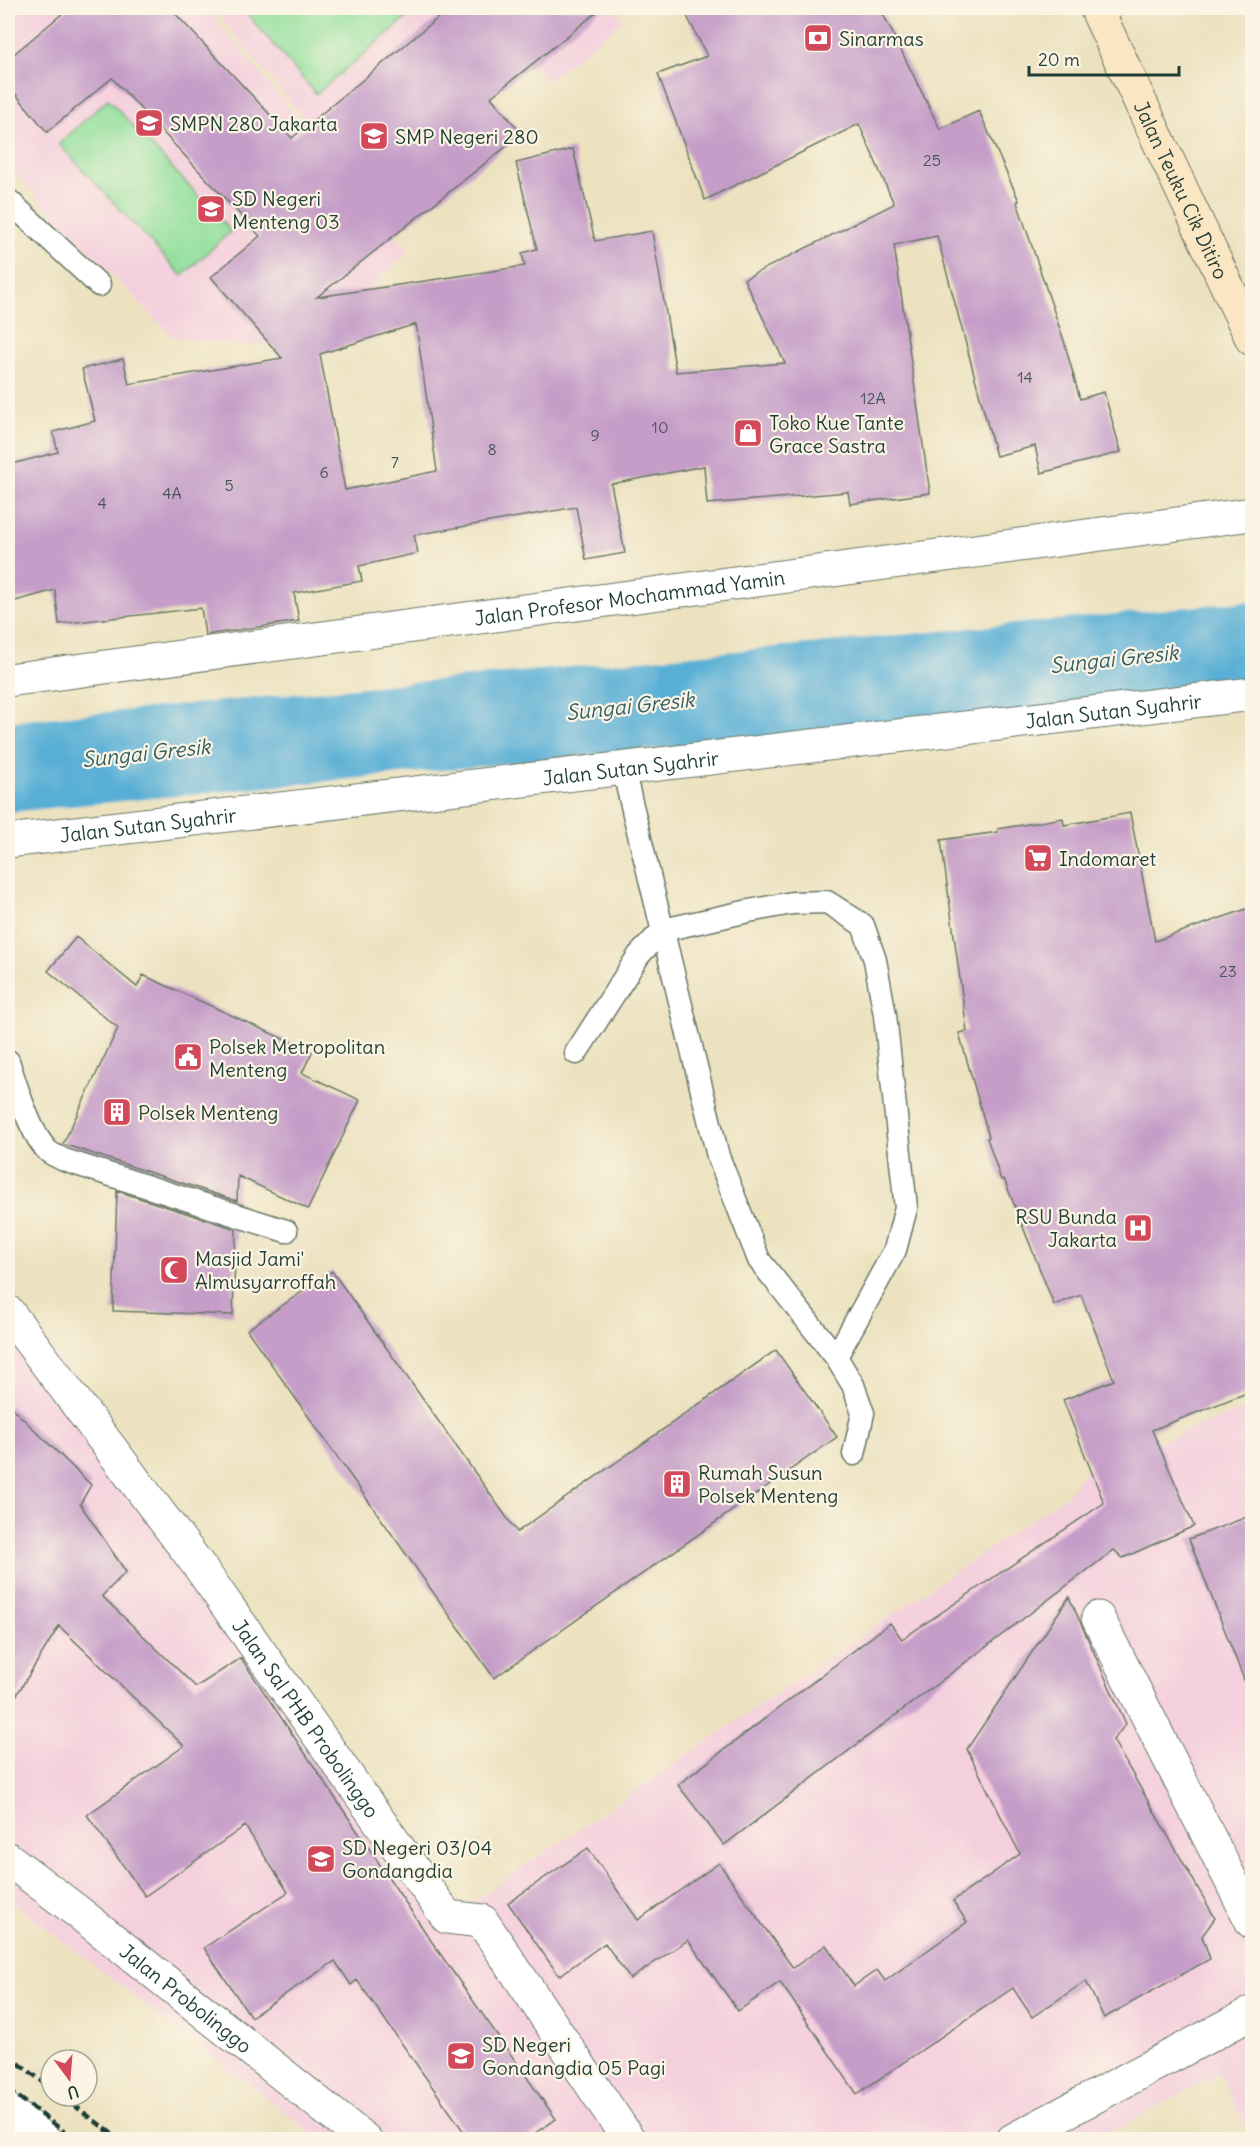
<svg xmlns="http://www.w3.org/2000/svg" width="1260" height="2147" font-family="Delius,sans-serif">
	<style>
		.built { fill: #f4cfdd }
		.green { fill: #92df9c; stroke: #588e68; stroke-width: 1.5 }
		.lines { fill: none; stroke-linecap: round; stroke-linejoin: round }
		.river { stroke: #59afd5; stroke-width: 90 }
		.building { fill: #c59dc8; fill-rule: evenodd }
		.service-casing { stroke: #677765; stroke-width: 25 }
		.minor-casing { stroke: #677765; stroke-width: 35 }
		.tertiary-casing { stroke: #677765; stroke-width: 35 }
		.secondary-casing { stroke: #677765; stroke-width: 35 }
		.service { stroke: #fff; stroke-width: 22 }
		.minor { stroke: #fff; stroke-width: 33 }
		.tertiary { stroke: #fff; stroke-width: 33 }
		.secondary { stroke: #fbe6c4; stroke-width: 33 }
		.rail { stroke: #1f3d34; stroke-width: 4.5; stroke-dasharray: 9 4.5; stroke-linecap: butt }
		.labels { text-anchor: middle; dominant-baseline: central; stroke-width: 4.5; stroke-linejoin: round; paint-order: stroke }
		.number-label { font-size: 16px; fill: #485559 }
		.poi-label { font-size: 20px; fill: #1f3d34; stroke: #fcf5e5; text-anchor: start }
		.street-label { font-size: 20px; fill: #1f3d34; stroke: #fcf5e5 }
		.water-label { font-size: 21px; font-style: italic; fill: #305f64; stroke: #fcf5e5 }
	</style>
	<rect width="100%" height="100%" fill="#fcf5e5"/>
	<filter id="ink" filterUnits="userSpaceOnUse"><feTurbulence type="fractalNoise" baseFrequency=".0167" numOctaves="2"/><feDisplacementMap in="SourceGraphic" scale="12" xChannelSelector="R" yChannelSelector="G"/><feConvolveMatrix kernelMatrix="1 2 1 2 8 2 1 2 1" color-interpolation-filters="sRGB"/></filter>
	<filter id="wash" filterUnits="userSpaceOnUse"><feTurbulence type="fractalNoise" baseFrequency=".008" numOctaves="4" result="noise"/><feDisplacementMap in="SourceGraphic" scale="24" xChannelSelector="R" yChannelSelector="G"/><feGaussianBlur stdDeviation="1.35" result="paint"/><feColorMatrix in="noise" values="0 0 0 0 0 0 0 0 0 0 0 0 0 0 0 0 0 1.4 0 .05"/><feComposite in="paint" operator="in"/></filter>
	<g filter="url(#wash)">
		<rect width="100%" height="100%" fill="#ece2c0"/>
		<!-- built -->
		<path class="built" d="M8 8H206L409 252 347 308 283 340 252 346 173 337 8 167Z
			M213 8H613L623 20 547 82 527 57 363 190Z
			M8 1290 462 1909 1066 1496 1086 1470 1252 1406V2139L1219 2073 1097 2139H320L8 1899Z"/>
		<!-- green -->
		<path class="green" d="M242 8H418L316 94Z
			M108 99 231 231 182 276 59 144Z"/>
		<g class="lines">
			<!-- river -->
			<path class="river" d="M8 767 1252 646"/>
		</g>
		<g id="blocks">
			<!-- building -->
			<path class="building" d="M69 8H170L292 138 450 8H602L491 97 522 134 317 297 525 266 522 253 537 249 516 163 573 149 595 241 652 231 676 372 785 363 744 279 894 204 859 124 705 200 658 74 707 56 683 8H880L940 129 979 111 1019 201 1017 202 1064 341 1080 399 1104 392 1121 452 1041 473 1035 446 996 456 937 236 894 245 930 493 850 504 848 492 707 504 704 466 611 484 625 553 586 560 576 507 414 535 418 553 359 566 362 581 294 593 299 621 205 635 201 608 59 624 55 590 8 603V465L58 452 53 432 95 421 82 369 123 359 129 384 282 358 211 277 260 236 112 78 47 132 8 85V59ZM416 324 437 471 345 490 320 354Z
				M1130 813 1155 941 1252 907V1391L1152 1430 1194 1526 1123 1558 1114 1550 724 1845 678 1785 890 1623 902 1639 1104 1503 1063 1400 1114 1380 1081 1295 1054 1305 1004 1179 1001 1180 987 1138 989 1137 959 1033 967 1031 941 840 998 832V829L1063 818 1064 825Z
				M76 937 137 987 143 975 312 1052 302 1073 360 1100 308 1209 238 1176 237 1201 63 1144 118 1028 48 971Z
				M117 1191 236 1229 233 1315 113 1311Z
				M332 1271 517 1532 776 1350 837 1437 494 1678 247 1330Z
				M8 1404 91 1485 80 1504 126 1572 102 1596 196 1687 241 1658 434 1945 556 2119 526 2139H469L357 1980 351 1985 335 1961 251 2017 204 1948 288 1892 245 1826 145 1896 87 1815 184 1746 59 1626 8 1709Z
				M1252 1515V1694L1250 1695 1189 1539Z
				M1069 1597 1126 1724 1113 1740 1215 1918 1202 1936 1210 1959 1104 2018 1086 1981 1032 2017 1013 1988 857 2094 780 1982 738 2011 688 1940 630 1979 605 1943 559 1976 508 1903 588 1848 638 1920 719 1863 793 1968 826 1945 854 1986 877 1970 885 1981 967 1922 953 1901 1020 1854 967 1749Z"/>
		</g>
	</g>
	<g filter="url(#ink)">
		<use href="#blocks" fill-opacity="0" stroke="#677765" stroke-width="1.5"/>
		<g class="lines">
			<!-- service casing -->
			<g class="service-casing">
				<path id="service" d="M8 200 99 285
					M623 769 718 1156 759 1260 836 1357 853 1385 863 1413 854 1454
					M576 1053 639 955 663 930 749 911 792 903 827 902 863 925 875 960 885 1015 906 1208 895 1250 836 1357
					M8 1061C16 1085 30 1134 48 1151 52 1155 59 1157 64 1160L286 1231"/>
			</g>
			<!-- minor casing -->
			<g class="minor-casing">
				<g id="minor">
					<path id="s1" d="M8 1312 199 1566 447 1917 482 1921 629 2140"/>
					<path d="M1098 1618 1252 1922"/>
					<path d="M8 2111 45 2140"/>
				</g>
			</g>
			<!-- tertiary casing -->
			<g class="tertiary-casing">
				<g id="tertiary">
					<path id="s2" d="M8 680 1252 514"/>
					<path id="s3" d="M8 841 1252 694"/>
					<path id="s4" d="M8 1859 78 1912 365 2140"/>
					<path d="M1013 2140 1252 2013"/>
				</g>
			</g>
			<!-- secondary casing -->
			<g class="secondary-casing">
				<g id="secondary">
					<path id="s5" d="M1096 8 1252 339"/>
				</g>
			</g>
			<!-- service -->
			<use href="#service" class="service"/>
			<!-- minor -->
			<use href="#minor" class="minor"/>
			<!-- tertiary -->
			<use href="#tertiary" class="tertiary"/>
			<!-- secondary -->
			<use href="#secondary" class="secondary"/>
			<!-- rail -->
			<path class="rail" d="M8 2055 51 2088
				M8 2089 75 2140
				M62 2096 120 2140"/>
		</g>
	</g>
	<!-- icons -->
	<defs>
		<g id="bank-square" transform="scale(1.5)"><rect x="-9" y="-9" width="18" height="18" rx="4" fill="#d1495b" stroke="#fcf5e5"/><path d="M-6-4H6V4H-6ZM0-2.3a2.3 2.3 0 1 0 0 4.6a2.3 2.3 0 1 0 0-4.6Z" fill="#fff"/></g>
		<g id="school-square" transform="scale(1.5)"><rect x="-9" y="-9" width="18" height="18" rx="4" fill="#d1495b" stroke="#fcf5e5"/><path d="M0-5L7-2L0 1L-7-2ZM-4 1L0 2.5L4 1V4Q0 6-4 4Z" fill="#fff"/></g>
		<g id="shop-square" transform="scale(1.5)"><rect x="-9" y="-9" width="18" height="18" rx="4" fill="#d1495b" stroke="#fcf5e5"/><path d="M-5-2.5h2.3a2.7 3.5 0 0 1 5.4 0H5L5.5 6h-11ZM-1.5-2.5h3a1.5 2.3 0 0 0-3 0Z" fill="#fff"/></g>
		<g id="supermarket-square" transform="scale(1.5)"><rect x="-9" y="-9" width="18" height="18" rx="4" fill="#d1495b" stroke="#fcf5e5"/><path d="M-6-5.5h2.5l.6 2H6L4.5 2H-2.5L-4.4-4H-6ZM-1.5 3.2a1.3 1.3 0 1 0 .1 0ZM3 3.2a1.3 1.3 0 1 0 .1 0Z" fill="#fff"/></g>
		<g id="civic-square" transform="scale(1.5)"><rect x="-9" y="-9" width="18" height="18" rx="4" fill="#d1495b" stroke="#fcf5e5"/><path d="M-.6-6.5H3V-4.5H.6V-3L4-1V1h2V6H-6V1h2V-1L-.6-3ZM-1.2 2.5V6h2.4V2.5Z" fill="#fff"/></g>
		<g id="building-square" transform="scale(1.5)"><rect x="-9" y="-9" width="18" height="18" rx="4" fill="#d1495b" stroke="#fcf5e5"/><path d="M-4-6H4V6H1V3H-1V6H-4ZM-2.5-4.3h1.7v1.8h-1.7ZM.8-4.3h1.7v1.8H.8ZM-2.5-1h1.7V.8h-1.7ZM.8-1h1.7V.8H.8Z" fill="#fff"/></g>
		<g id="hospital-square" transform="scale(1.5)"><rect x="-9" y="-9" width="18" height="18" rx="4" fill="#d1495b" stroke="#fcf5e5"/><path d="M-5-5h3v3.5h4V-5h3V5h-3V1.5h-4V5h-3Z" fill="#fff"/></g>
		<g id="mosque-square" transform="scale(1.5)"><rect x="-9" y="-9" width="18" height="18" rx="4" fill="#d1495b" stroke="#fcf5e5"/><path d="M3.5-4.9A6 6 0 1 0 3.5 4.9A5 5 0 1 1 3.5-4.9Z" fill="#fff"/></g>
	</defs>
	<g fill-rule="evenodd">
		<use href="#bank-square" x="818" y="38"/>
		<use href="#school-square" x="149" y="123"/>
		<use href="#school-square" x="374" y="136"/>
		<use href="#school-square" x="211" y="209"/>
		<use href="#shop-square" x="748" y="433"/>
		<use href="#supermarket-square" x="1038" y="858"/>
		<use href="#civic-square" x="188" y="1057"/>
		<use href="#building-square" x="117" y="1112"/>
		<use href="#hospital-square" x="1138" y="1228"/>
		<use href="#mosque-square" x="174" y="1270"/>
		<use href="#building-square" x="677" y="1484"/>
		<use href="#school-square" x="321" y="1859"/>
		<use href="#school-square" x="461" y="2056"/>
	</g>
	<g class="labels">
		<!-- number labels -->
		<g class="number-label">
			<text x="932" y="160">25</text>
			<text x="1025" y="377">14</text>
			<text x="873" y="398">12A</text>
			<text x="660" y="427">10</text>
			<text x="595" y="435">9</text>
			<text x="492" y="449">8</text>
			<text x="395" y="462">7</text>
			<text x="324" y="472">6</text>
			<text x="229" y="485">5</text>
			<text x="172" y="493">4A</text>
			<text x="102" y="503">4</text>
			<text x="1228" y="971">23</text>
		</g>
		<!-- poi labels -->
		<g class="poi-label">
			<text x="839" y="38">Sinarmas</text>
			<text x="170" y="123">SMPN 280 Jakarta</text>
			<text x="395" y="136">SMP Negeri 280</text>
			<text x="232" y="198">SD Negeri<tspan x="232" dy="23">Menteng 03</tspan></text>
			<text x="769" y="422">Toko Kue Tante<tspan x="769" dy="23">Grace Sastra</tspan></text>
			<text x="1059" y="858">Indomaret</text>
			<text x="209" y="1046">Polsek Metropolitan<tspan x="209" dy="23">Menteng</tspan></text>
			<text x="138" y="1112">Polsek Menteng</text>
			<text x="1117" y="1216" text-anchor="end">RSU Bunda<tspan x="1117" dy="23">Jakarta</tspan></text>
			<text x="195" y="1258">Masjid Jami'<tspan x="195" dy="23">Almusyarroffah</tspan></text>
			<text x="698" y="1472">Rumah Susun<tspan x="698" dy="23">Polsek Menteng</tspan></text>
			<text x="342" y="1847">SD Negeri 03/04<tspan x="342" dy="23">Gondangdia</tspan></text>
			<text x="482" y="2044">SD Negeri<tspan x="482" dy="23">Gondangdia 05 Pagi</tspan></text>
		</g>
		<!-- street labels -->
		<g class="street-label">
			<text stroke="none"><textPath href="#s5" startOffset="201">Jalan Teuku Cik Ditiro</textPath></text>
			<text stroke="none"><textPath href="#s2" startOffset="627">Jalan Profesor Mochammad Yamin</textPath></text>
			<text stroke="none"><textPath href="#s3" startOffset="1113">Jalan Sutan Syahrir</textPath></text>
			<text stroke="none"><textPath href="#s3" startOffset="627">Jalan Sutan Syahrir</textPath></text>
			<text stroke="none"><textPath href="#s3" startOffset="141">Jalan Sutan Syahrir</textPath></text>
			<text stroke="none"><textPath href="#s1" startOffset="504">Jalan Sal PHB Probolinggo</textPath></text>
			<text stroke="none"><textPath href="#s4" startOffset="226">Jalan Probolinggo</textPath></text>
		</g>
		<!-- water labels -->
		<g class="water-label">
			<text transform="translate(1114 659) rotate(-6)">Sungai Gresik</text>
			<text transform="translate(630 706) rotate(-6)">Sungai Gresik</text>
			<text transform="translate(146 753) rotate(-6)">Sungai Gresik</text>
		</g>
	</g>
	<!-- margin -->
	<rect width="1260" height="2147" fill="none" stroke="#fcf5e5" stroke-width="30"/>
	<!-- north arrow -->
	<g transform="translate(69 2078) rotate(164)"><circle r="28" fill="#fcf5e5" stroke="#a4ab9e" stroke-width="1.5"/>
	<path d="M0-4.5L10 22L0 15L-10 22Z" fill="#d1495b"/>
	<text y="-9" font-size="16" font-weight="bold" text-anchor="middle" fill="#1f3d34">U</text>
	</g>
	<!-- scale -->
	<path d="M1029 66v9h150v-9" fill="none" stroke="#1f3d34" stroke-width="3"/>
	<text x="1038" y="66" font-size="18" fill="#1f3d34" stroke="#fcf5e5" stroke-width="4.5" paint-order="stroke">20 m</text>
</svg>
